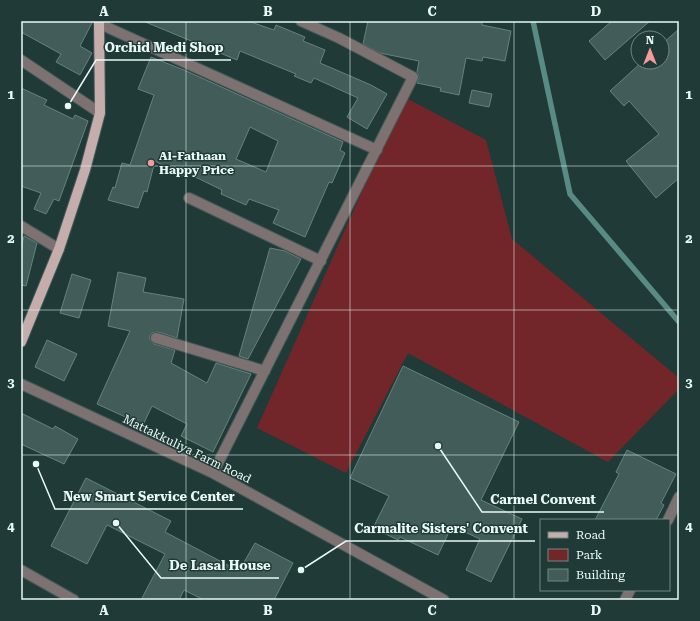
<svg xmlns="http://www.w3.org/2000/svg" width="700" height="621" font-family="'Roboto Serif',serif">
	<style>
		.green { fill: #72262a }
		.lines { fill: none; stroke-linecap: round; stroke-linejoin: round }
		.stream { stroke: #598b85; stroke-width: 5.5 }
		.building { fill: #425d59; stroke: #65827d; fill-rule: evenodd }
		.minor-casing { stroke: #405956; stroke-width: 12 }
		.major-casing { stroke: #405956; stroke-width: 12 }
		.minor { stroke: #7d7171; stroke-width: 10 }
		.major { stroke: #c5adac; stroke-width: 10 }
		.grid { fill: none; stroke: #e9f9f6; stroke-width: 1; stroke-opacity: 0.55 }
		.poi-dot { fill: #f59b9a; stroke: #203b37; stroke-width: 1.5 }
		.labels { text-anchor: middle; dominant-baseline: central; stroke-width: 3; stroke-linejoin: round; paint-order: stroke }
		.poi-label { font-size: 12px; font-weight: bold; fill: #e9f9f6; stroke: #203b37; text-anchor: start }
		.street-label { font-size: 12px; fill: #e9f9f6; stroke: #203b37 }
		.leader { fill: none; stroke: #e9f9f6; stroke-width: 1.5 }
		.callout-dot { fill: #e9f9f6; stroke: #203b37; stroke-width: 1.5 }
		.callout-label { font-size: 13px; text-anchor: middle; font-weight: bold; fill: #e9f9f6; stroke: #203b37; stroke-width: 3; stroke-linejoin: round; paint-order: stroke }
		.neatline { fill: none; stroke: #e9f9f6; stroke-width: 1.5 }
		.grid-label { font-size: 13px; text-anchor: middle; font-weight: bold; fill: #e9f9f6 }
	</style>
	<rect width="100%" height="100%" fill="#203b37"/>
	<!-- green -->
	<path class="green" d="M404 97 486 140 512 239 679 378V389L608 462 408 353 346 473 257 428Z"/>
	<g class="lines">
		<!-- stream -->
		<path class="stream" d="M533 21 570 194 679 322"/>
	</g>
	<!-- building -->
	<path class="building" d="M21 21H93L80 46 92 53 80 75 56 62 61 54 21 32Z
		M143 21H248L274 30 276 25 305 37 303 41 325 50 320 63 371 85 387 94 367 129 347 117 358 98 314 78 311 83 294 76 296 74 240 51 237 60Z
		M368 21H482V25L511 31 505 61 483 57 482 61 466 58 459 95 440 91 441 88 417 83 419 77 417 72 419 61 380 53 363 44Z
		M612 21H650L605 60 589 41Z
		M679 29V178L656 198 626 161 659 134 629 101 624 106 610 91 642 62H662V44Z
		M151 57 184 70 343 142 340 150 345 153 332 183 329 182 305 237 273 223 279 210 249 199 246 205 221 194 222 190 185 172 183 176 155 161 147 192 144 191 138 208 108 200 113 187 115 188 122 163 130 165 154 95 138 89ZM250 127 278 141 266 172 236 159Z
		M21 88 47 100 44 105 73 119 75 115 88 121 59 201 54 199 46 214 34 209 41 193 21 186Z
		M472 90 492 94 489 107 469 103Z
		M24 236 37 243 26 286 21 285V249Z
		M270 248 285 251 301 259 248 359 239 356Z
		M118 272 146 278 143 292 184 299 177 338 158 332 152 333 150 336V340L154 344 175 350 171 363 207 383 216 363 251 374 213 452 181 436 187 424 152 406 143 425 97 404 130 331 108 326Z
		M72 274 91 280 79 318 60 313Z
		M47 340 77 354 64 381 35 367Z
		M403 366 519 422 481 500 522 519 491 582 466 570 480 539 452 526 438 555 400 537 398 540 373 528 389 496 350 478Z
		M21 413 53 429 55 426 78 439 64 464 21 444Z
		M627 450 676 474 661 503 664 505 656 520H595L619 474 616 472Z
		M86 478 171 521 165 532 239 571 255 543 293 563 274 600H204L184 590 179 600H141L165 554 107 525 87 564 51 546Z"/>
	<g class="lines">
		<!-- minor casing -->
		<g class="minor-casing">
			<path id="minor" d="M100 24 377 150
				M21 60 100 113
				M189 198 321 261
				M21 226 59 249
				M156 338 265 371
				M21 384 213 473 444 600
				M213 473 413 77 339 38 301 21
				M668 520 679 497
				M21 570 74 600
				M625 600 630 590"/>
		</g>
		<!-- major casing -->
		<g class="major-casing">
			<path id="major" d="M21 342 59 249 85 170 100 113 99 21"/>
		</g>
		<!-- minor -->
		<use href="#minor" class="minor"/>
		<!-- major -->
		<use href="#major" class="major"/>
	</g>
	<!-- grid -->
	<path class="grid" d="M186 21V600M350 21V600M514 21V600M21 166H679M21 310H679M21 455H679"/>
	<!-- markers -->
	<circle class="poi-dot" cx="151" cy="163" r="4"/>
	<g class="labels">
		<!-- poi labels -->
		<g class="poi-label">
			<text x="159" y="156">Al-Fathaan<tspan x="159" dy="14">Happy Price</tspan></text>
		</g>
		<!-- street labels -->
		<g class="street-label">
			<text transform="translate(187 449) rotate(26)">Mattakkuliya Farm Road</text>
		</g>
	</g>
	<!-- callouts -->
	<path class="leader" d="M68 106L96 60H231M36 464L55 509H243M438 446L482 512H604M301 570L346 541H535M116 523L161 578H279"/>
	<g class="callout-dot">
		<circle cx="68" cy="106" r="4"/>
		<circle cx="36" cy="464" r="4"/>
		<circle cx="438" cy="446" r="4"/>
		<circle cx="301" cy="570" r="4"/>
		<circle cx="116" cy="523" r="4"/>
	</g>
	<g class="callout-label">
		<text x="164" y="52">Orchid Medi Shop</text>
		<text x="149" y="501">New Smart Service Center</text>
		<text x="543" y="504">Carmel Convent</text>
		<text x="441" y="533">Carmalite Sisters' Convent</text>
		<text x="220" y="570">De Lasal House</text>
	</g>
	<!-- border -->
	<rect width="700" height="621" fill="none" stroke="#203b37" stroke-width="44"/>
	<!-- legend -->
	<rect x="540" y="519" width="130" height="72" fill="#203b37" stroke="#708783"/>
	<rect x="548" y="532" width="20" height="6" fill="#c5adac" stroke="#708783"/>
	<text x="576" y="539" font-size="12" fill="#e9f9f6">Road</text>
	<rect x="548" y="549" width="20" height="12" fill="#72262a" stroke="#708783"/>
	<text x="576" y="559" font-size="12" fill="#e9f9f6">Park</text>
	<rect x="548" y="569" width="20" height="12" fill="#425d59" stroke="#708783"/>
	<text x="576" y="579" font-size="12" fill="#e9f9f6">Building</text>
	<!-- north arrow -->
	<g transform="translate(650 50)"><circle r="19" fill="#203b37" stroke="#708783"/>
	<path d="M0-3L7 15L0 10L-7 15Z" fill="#f59b9a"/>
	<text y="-6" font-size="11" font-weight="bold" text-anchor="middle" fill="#e9f9f6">N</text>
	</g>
	<rect x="22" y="22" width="656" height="577" class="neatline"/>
	<g class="grid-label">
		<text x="104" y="16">A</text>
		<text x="268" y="16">B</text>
		<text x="432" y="16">C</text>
		<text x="596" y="16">D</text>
		<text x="11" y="99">1</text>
		<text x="689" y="99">1</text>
		<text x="11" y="243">2</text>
		<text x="689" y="243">2</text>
		<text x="11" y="387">3</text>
		<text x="689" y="387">3</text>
		<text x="11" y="531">4</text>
		<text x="689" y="531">4</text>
		<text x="104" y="615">A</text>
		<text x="268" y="615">B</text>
		<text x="432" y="615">C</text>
		<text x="596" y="615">D</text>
	</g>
</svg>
